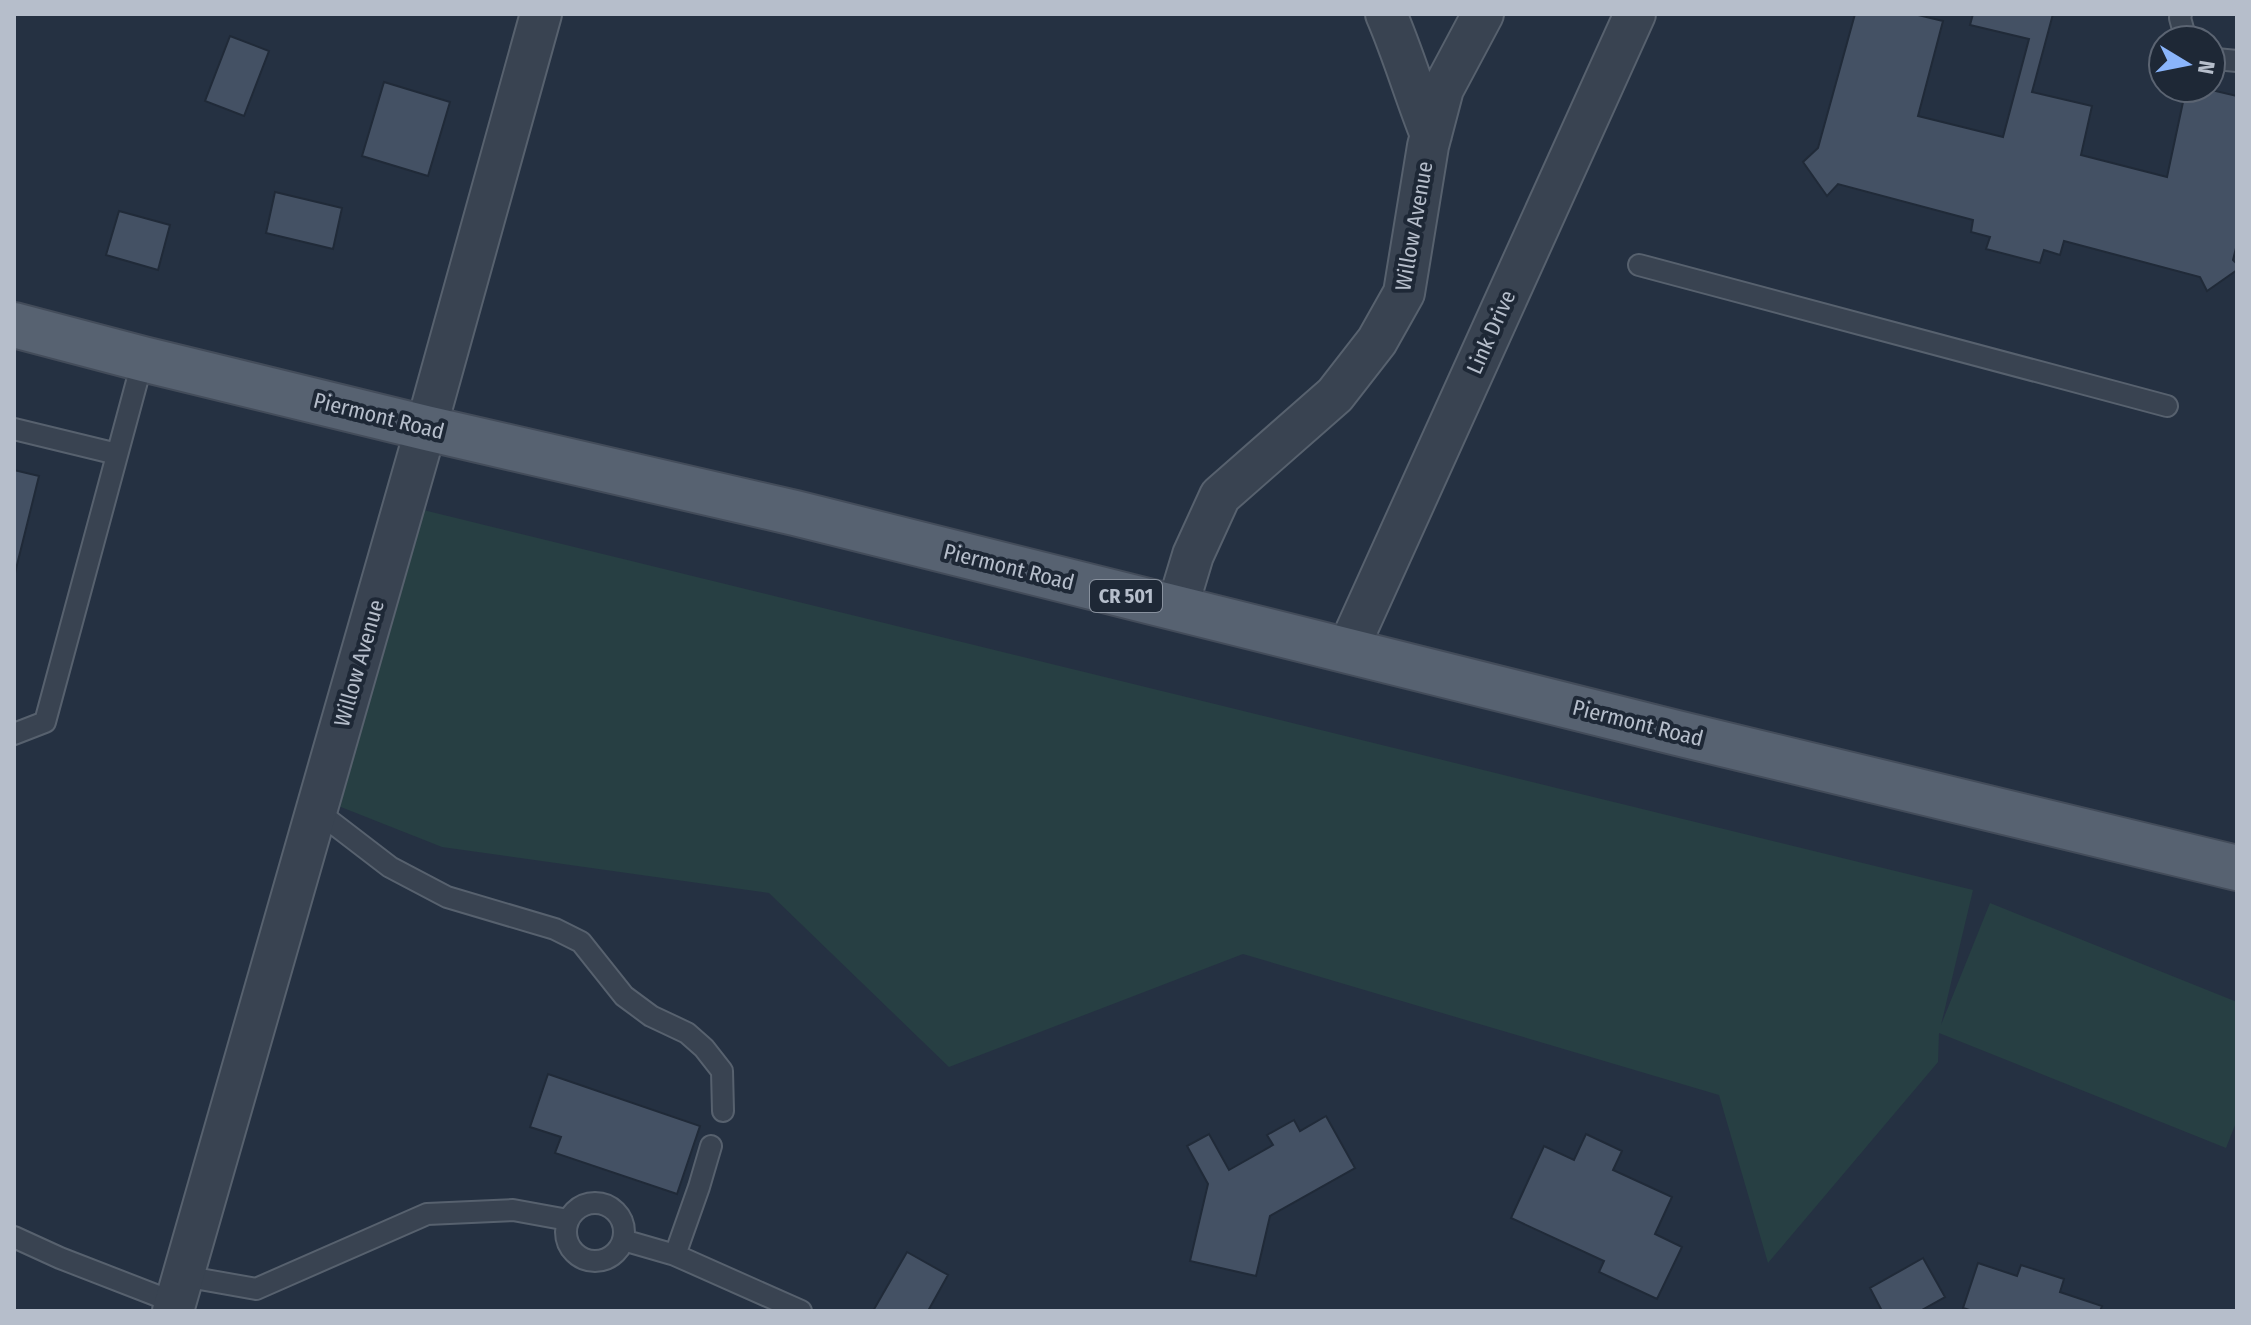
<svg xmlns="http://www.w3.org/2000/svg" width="2251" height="1325" font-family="'Fira Sans Condensed',sans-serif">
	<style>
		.green { fill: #273f43 }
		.building { fill: #445164; stroke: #202a38; stroke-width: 2 }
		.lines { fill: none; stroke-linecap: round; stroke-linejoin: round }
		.lane-casing { stroke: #57616e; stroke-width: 24 }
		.street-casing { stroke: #57616e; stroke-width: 44 }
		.primary-casing { stroke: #434c5a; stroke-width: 48 }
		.lane { stroke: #394351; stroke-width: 20 }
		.street { stroke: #394351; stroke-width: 40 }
		.primary { stroke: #576271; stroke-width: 44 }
		.labels { text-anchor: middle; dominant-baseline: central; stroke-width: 8; stroke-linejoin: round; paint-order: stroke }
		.shield { fill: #1e2836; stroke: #88919e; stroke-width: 2 }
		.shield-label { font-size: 20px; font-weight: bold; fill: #b6becb }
		.street-label { font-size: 22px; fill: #b6becb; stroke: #1e2836 }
	</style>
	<rect width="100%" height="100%" fill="#253142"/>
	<!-- green -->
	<path class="green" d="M403 505 1973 890 1941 1025 1990 903 2237 1002V1120L2226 1148 1939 1033 1938 1062 1768 1263 1719 1095 1243 954 949 1067 769 893 442 847 308 794Z"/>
	<!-- building -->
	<path class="building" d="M1855 14H1914L1943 21 1918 116 2003 137 2029 39 1970 25 1973 14H2053L2032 92 2092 106 2081 155 2167 177 2186 88H2203L2237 96V244L2233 260 2237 264V270L2207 291 2200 277 2064 241 2060 255 2044 250 2040 263 1986 249 1990 237 1971 232 1973 220 1838 184 1827 196 1803 162 1818 148Z
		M230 36 269 51 244 116 205 101Z
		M384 82 450 102 428 176 362 156Z
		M275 192 342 208 333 249 266 233Z
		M119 211 170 225 158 270 106 255Z
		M14 470 39 476 14 577Z
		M548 1074 700 1126 677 1194 555 1153 561 1137 530 1127Z
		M1326 1116 1355 1168 1270 1216 1256 1276 1190 1261 1208 1184 1187 1146 1209 1134 1229 1170 1273 1145 1267 1135 1294 1120 1300 1131Z
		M1586 1134 1622 1151 1613 1170 1672 1197 1655 1234 1682 1247 1657 1299 1599 1272 1604 1261 1511 1218 1544 1146 1574 1160Z
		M907 1252 948 1275 928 1311H873Z
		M1923 1258 1945 1297 1920 1311H1882L1870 1288Z
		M1978 1263 2017 1276 2021 1265 2064 1279 2060 1292 2102 1306 2100 1311H1973L1963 1308Z"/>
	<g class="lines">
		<!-- lane casing -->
		<g class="lane-casing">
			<path id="lane" d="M2181 14 2180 18 2186 40
				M2211 57 2216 59 2237 61
				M1639 265 2167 406
				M14 429 117 454
				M14 734 45 722 143 359
				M317 811 390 867 447 897 555 929 581 942 624 996 651 1016 687 1033 704 1048 722 1071 723 1111
				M711 1146 699 1187 675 1255 801 1311
				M566 1232a29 29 0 1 1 58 0a29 29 0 1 1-58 0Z
				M14 1237 60 1258 176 1303
				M623 1240 675 1255
				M183 1276 256 1289 427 1214 513 1210 568 1220"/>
		</g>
		<!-- street casing -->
		<g class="street-casing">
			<path id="street" d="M1386 14C1403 53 1415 95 1431 135
				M1177 608 1193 555 1220 496 1335 395 1377 341 1404 293 1428 146 1443 89 1483 14
				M1347 651 1635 14
				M173 1311 426 428 541 14"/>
		</g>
		<!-- primary casing -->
		<g class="primary-casing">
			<path id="primary" d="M14 325 143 359 426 428 795 513 1677 733 2237 868"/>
		</g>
		<!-- lane -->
		<use href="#lane" class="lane"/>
		<!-- street -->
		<use href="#street" class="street"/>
		<!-- primary -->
		<use href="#primary" class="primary"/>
	</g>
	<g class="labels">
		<!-- shield labels -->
		<rect class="shield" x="1090" y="580" width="72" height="32" rx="6"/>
		<g class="shield-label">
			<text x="1126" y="596">CR 501</text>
		</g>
		<!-- street labels -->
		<g class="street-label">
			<text transform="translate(1414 226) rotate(-80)">Willow Avenue</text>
			<text transform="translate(1491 332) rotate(-66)">Link Drive</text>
			<text transform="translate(379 416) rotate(14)">Piermont Road</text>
			<text transform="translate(1009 567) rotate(14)">Piermont Road</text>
			<text transform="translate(359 663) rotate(-74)">Willow Avenue</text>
			<text transform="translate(1638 723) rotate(14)">Piermont Road</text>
		</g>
	</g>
	<!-- border -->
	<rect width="2251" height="1325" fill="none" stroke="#b6becb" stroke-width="32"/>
	<!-- north arrow -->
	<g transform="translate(2187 64) rotate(100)"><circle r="38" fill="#1e2836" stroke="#5b6472" stroke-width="2"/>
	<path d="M0-6L14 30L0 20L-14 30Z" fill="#8ab5fc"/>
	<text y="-12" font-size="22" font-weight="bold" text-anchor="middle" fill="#b6becb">N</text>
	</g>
</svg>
